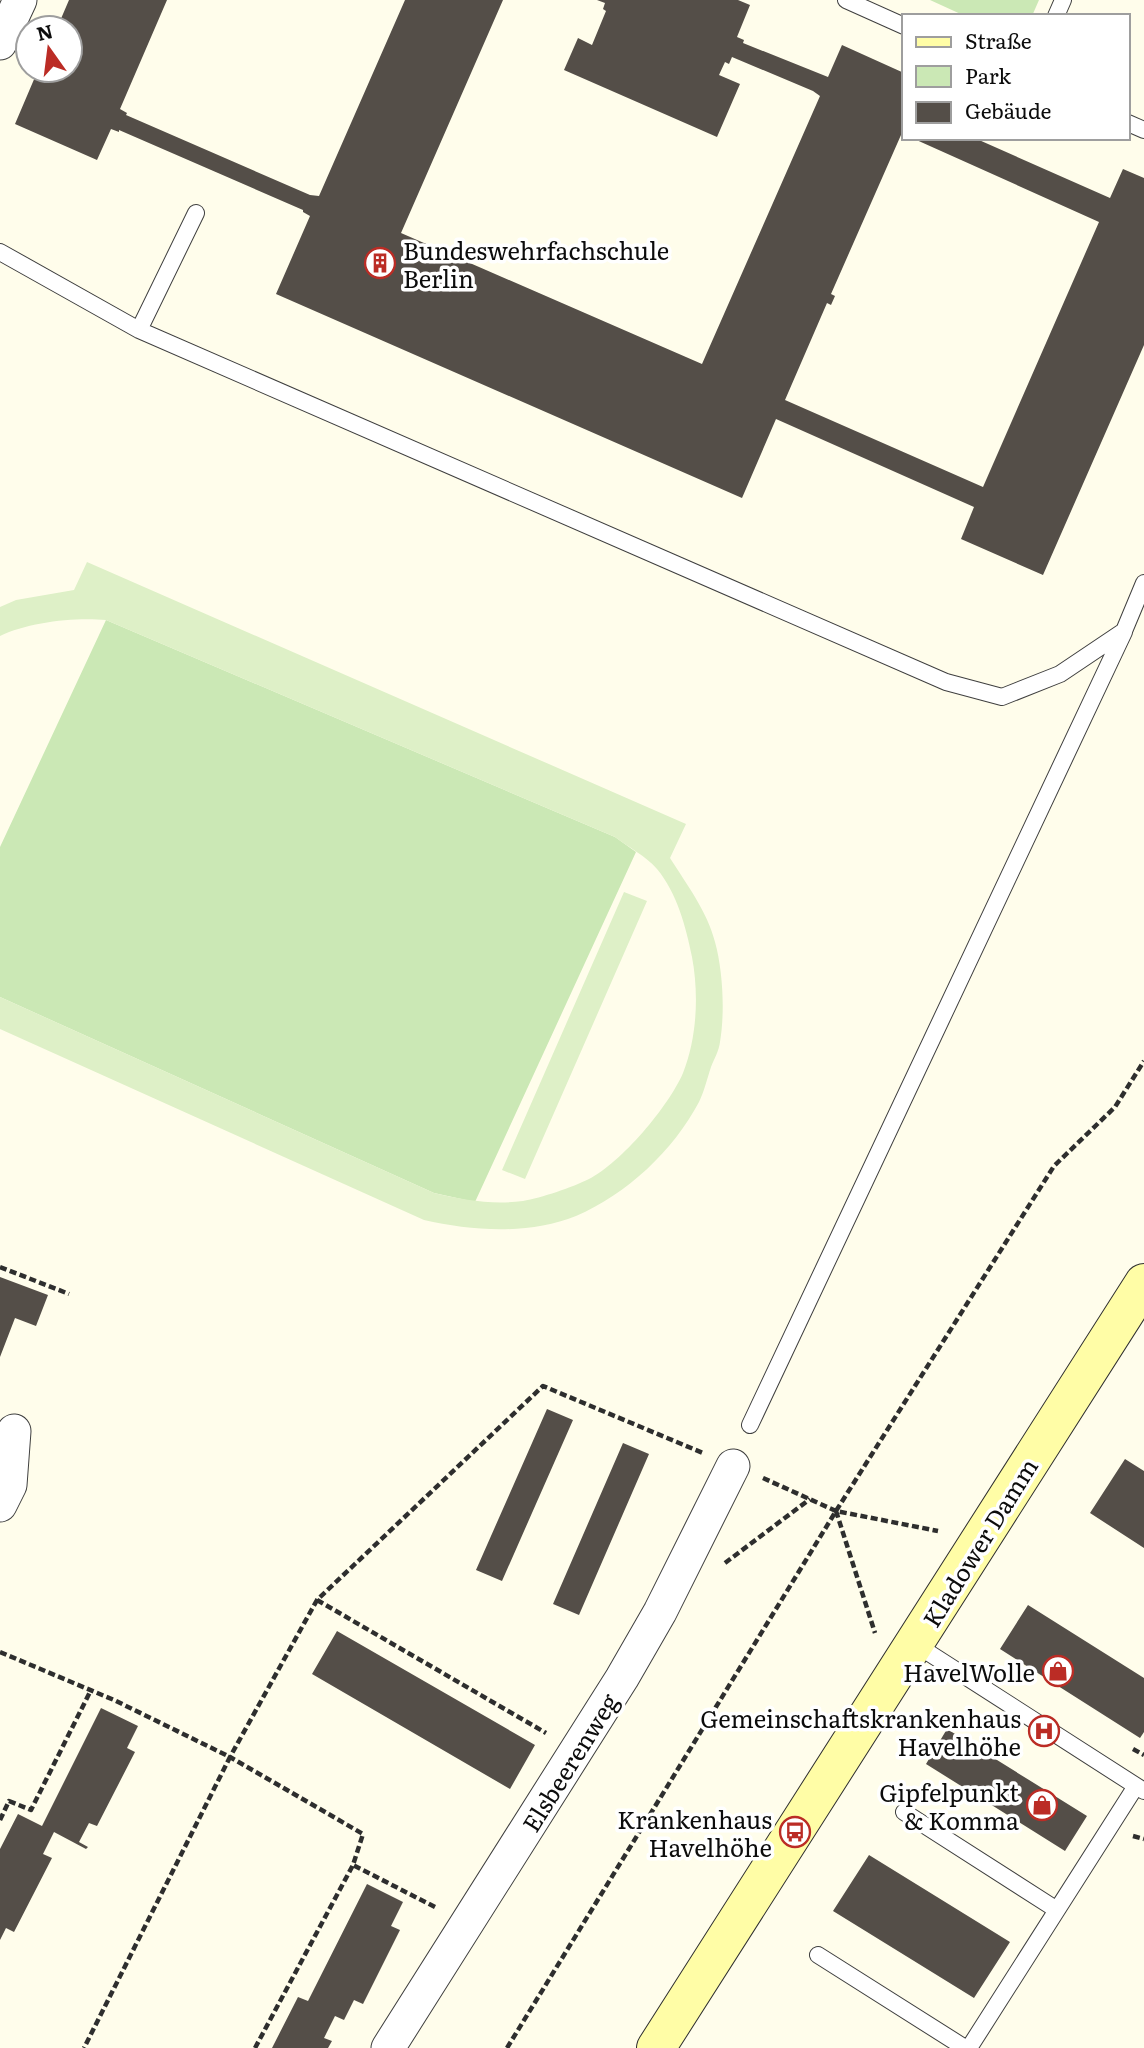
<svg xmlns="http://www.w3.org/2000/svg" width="1144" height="2048" font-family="Literata,serif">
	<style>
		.green { fill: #cbe8b5 }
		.pitch { fill: #def0c7 }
		.building { fill: #544e48 }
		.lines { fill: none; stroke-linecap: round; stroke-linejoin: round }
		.lane-casing { stroke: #3f3f3f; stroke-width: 18 }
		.street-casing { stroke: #3f3f3f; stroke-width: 35 }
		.secondary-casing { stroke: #2e2e2e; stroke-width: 40 }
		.path { stroke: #2e2e2e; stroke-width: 4.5; stroke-dasharray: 7 3.5; stroke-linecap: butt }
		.lane { stroke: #fff; stroke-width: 16 }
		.street { stroke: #fff; stroke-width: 33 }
		.secondary { stroke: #fffda6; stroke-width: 38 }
		.labels { text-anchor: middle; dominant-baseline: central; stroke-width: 7; stroke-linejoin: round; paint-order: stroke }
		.poi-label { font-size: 24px; fill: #0c0c0c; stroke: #fff; text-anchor: end }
		.street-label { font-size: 24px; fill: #0c0c0c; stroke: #fff }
	</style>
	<rect width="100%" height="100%" fill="#fffdeb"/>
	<!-- green -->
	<path class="green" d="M930 0H1039L1032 16H965Z
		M106 620 615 837 636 852 475 1202 434 1193 0 997V847Z"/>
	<!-- pitch -->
	<path class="pitch" d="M87 562 686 824 670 858C687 885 707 911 715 942 723 971 725 1012 720 1042 719 1051 714 1059 711 1067 707 1079 704 1092 699 1102 673 1151 627 1194 576 1216 529 1235 472 1231 424 1220L0 1029V997L434 1193C464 1200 492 1205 523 1201 541 1198 573 1187 589 1179 621 1163 669 1106 683 1073 697 1038 699 994 692 957 686 927 677 893 657 869 646 856 628 847 615 837L106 620C75 617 28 622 0 636V607L16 600 74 590Z
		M624 892 647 901 525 1179 502 1170Z"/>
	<!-- building -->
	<path class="building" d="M69 0H167L120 109 127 113 126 115 310 195 319 196 405 0H503L401 233 702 364 820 96 813 91 732 57 729 64 725 62 719 75 740 84 717 137 564 70 578 38 592 45 606 11 603 9 605 3 597 0H738L750 5 737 37 744 40 743 43 828 77 842 45 904 73V136L901 135 831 294 835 296 831 305 827 303 785 400 983 487 1099 222 912 138H972L979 140 1110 198 1123 169 1144 178V345L1043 575 961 539 974 507 776 419 742 498 276 294 310 216 303 212V210L119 130V132L111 129 97 160 15 124 38 70H70V28H57Z
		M0 1277 48 1295 36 1326 15 1318 0 1357Z
		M547 1409 573 1420 502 1581 476 1570Z
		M623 1443 649 1454 579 1615 553 1604Z
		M1125 1459 1144 1471V1548L1090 1513Z
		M1028 1605 1144 1678V1732L1140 1738 1000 1649Z
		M337 1631 535 1745 510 1789 312 1674Z
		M101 1708 138 1726 127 1748 135 1752 97 1826 89 1823 79 1842 88 1847 86 1849 54 1832 43 1854 52 1858 14 1932 6 1928 0 1940V1849L18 1814 42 1826Z
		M947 1729 1087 1816 1065 1851 926 1764Z
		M869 1855 1010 1942 974 1998 833 1911Z
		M367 1884 403 1902 391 1926 400 1930 363 2004 354 2000 344 2020 335 2016 324 2038 332 2041 328 2048H272L298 1997 308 2001Z"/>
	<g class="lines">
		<!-- lane casing -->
		<g class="lane-casing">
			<path id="lane" d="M846 0 904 26
				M1056 16 1063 0
				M1128 123 1144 130
				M0 252 139 330 946 682 1002 697 1060 674 1124 631 1144 583
				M139 330 196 213
				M750 1425 1124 632
				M915 1644 1144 1791
				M904 1812 1057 1910
				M818 1955 965 2048
				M969 2048 1136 1786"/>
		</g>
		<!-- street casing -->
		<g class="street-casing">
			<path id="street" d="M0 43 20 0
				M0 1505 10 1485 14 1431
				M388 2048 622 1678 660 1612 733 1466"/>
		</g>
		<!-- secondary casing -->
		<g class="secondary-casing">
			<path id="secondary" d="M656 2048 1144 1283"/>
		</g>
		<!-- path -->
		<path class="path" d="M0 1267 69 1294
			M763 1478 836 1511 938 1531
			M836 1511 875 1633
			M725 1563 810 1499
			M317 1600 546 1733
			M0 1652 114 1700 230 1757 84 2048
			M927 1711 949 1726
			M1133 1749 1144 1755
			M0 1820 9 1801 31 1810 91 1690
			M1133 1836 1144 1839
			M435 1907 353 1865 363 1834 230 1757 317 1600 543 1386 703 1453
			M255 2048 353 1865
			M507 2048 836 1511 1054 1166 1115 1107 1144 1061"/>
		<!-- lane -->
		<use href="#lane" class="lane"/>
		<!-- street -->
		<use href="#street" class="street"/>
		<!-- secondary -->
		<use href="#secondary" class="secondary"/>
	</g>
	<!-- icons -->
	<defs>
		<g id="building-ring" transform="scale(1.575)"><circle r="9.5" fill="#fff" stroke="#bb2c25" stroke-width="1.5"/><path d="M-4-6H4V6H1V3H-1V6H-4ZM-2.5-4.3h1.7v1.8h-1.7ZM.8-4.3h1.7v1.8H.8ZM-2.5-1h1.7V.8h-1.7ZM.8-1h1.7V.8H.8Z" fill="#bb2c25"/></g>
		<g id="shop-ring" transform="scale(1.575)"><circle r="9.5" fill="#fff" stroke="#bb2c25" stroke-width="1.5"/><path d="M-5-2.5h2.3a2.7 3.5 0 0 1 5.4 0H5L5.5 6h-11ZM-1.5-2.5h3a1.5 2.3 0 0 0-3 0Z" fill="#bb2c25"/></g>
		<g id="hospital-ring" transform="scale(1.575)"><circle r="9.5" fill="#fff" stroke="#bb2c25" stroke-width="1.5"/><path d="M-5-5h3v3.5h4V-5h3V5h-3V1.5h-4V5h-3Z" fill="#bb2c25"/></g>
		<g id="bus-ring" transform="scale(1.575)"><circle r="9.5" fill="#fff" stroke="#bb2c25" stroke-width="1.5"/><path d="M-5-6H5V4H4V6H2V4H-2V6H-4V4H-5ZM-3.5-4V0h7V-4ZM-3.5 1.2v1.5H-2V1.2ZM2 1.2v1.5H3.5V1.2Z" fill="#bb2c25"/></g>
	</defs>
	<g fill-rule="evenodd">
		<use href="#building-ring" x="380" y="263"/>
		<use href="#shop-ring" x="1058" y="1671"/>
		<use href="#hospital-ring" x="1044" y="1731"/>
		<use href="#shop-ring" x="1042" y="1805"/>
		<use href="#bus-ring" x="795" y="1832"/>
	</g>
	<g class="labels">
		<!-- poi labels -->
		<g class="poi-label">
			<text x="403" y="249" text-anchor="start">Bundeswehrfachschule<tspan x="403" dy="28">Berlin</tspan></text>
			<text x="1035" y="1671">HavelWolle</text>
			<text x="1021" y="1717">Gemeinschaftskrankenhaus<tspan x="1021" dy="28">Havelhöhe</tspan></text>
			<text x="1019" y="1791">Gipfelpunkt<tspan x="1019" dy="28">&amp; Komma</tspan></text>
			<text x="772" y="1818">Krankenhaus<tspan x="772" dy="28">Havelhöhe</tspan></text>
		</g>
		<!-- street labels -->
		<g class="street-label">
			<text transform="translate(979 1542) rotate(-58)">Kladower Damm</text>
			<text transform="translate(569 1762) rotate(-58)">Elsbeerenweg</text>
		</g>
	</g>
	<!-- legend -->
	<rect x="902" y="14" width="228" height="126" fill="#ffffff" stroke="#9e9e9e" stroke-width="2"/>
	<rect x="916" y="37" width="35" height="10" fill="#fffda6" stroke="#9e9e9e" stroke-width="2"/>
	<text x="965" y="49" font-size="21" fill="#0c0c0c">Straße</text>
	<rect x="916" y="66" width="35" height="21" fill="#cbe8b5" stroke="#9e9e9e" stroke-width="2"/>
	<text x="965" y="84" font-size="21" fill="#0c0c0c">Park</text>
	<rect x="916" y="102" width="35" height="21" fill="#544e48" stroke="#9e9e9e" stroke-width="2"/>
	<text x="965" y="119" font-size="21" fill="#0c0c0c">Gebäude</text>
	<!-- north arrow -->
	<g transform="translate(49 49) rotate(346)"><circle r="33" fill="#ffffff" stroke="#9e9e9e" stroke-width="2"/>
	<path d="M0-5L12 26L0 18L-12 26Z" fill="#bb2c25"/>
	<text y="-10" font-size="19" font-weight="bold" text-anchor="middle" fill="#0c0c0c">N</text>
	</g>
</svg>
